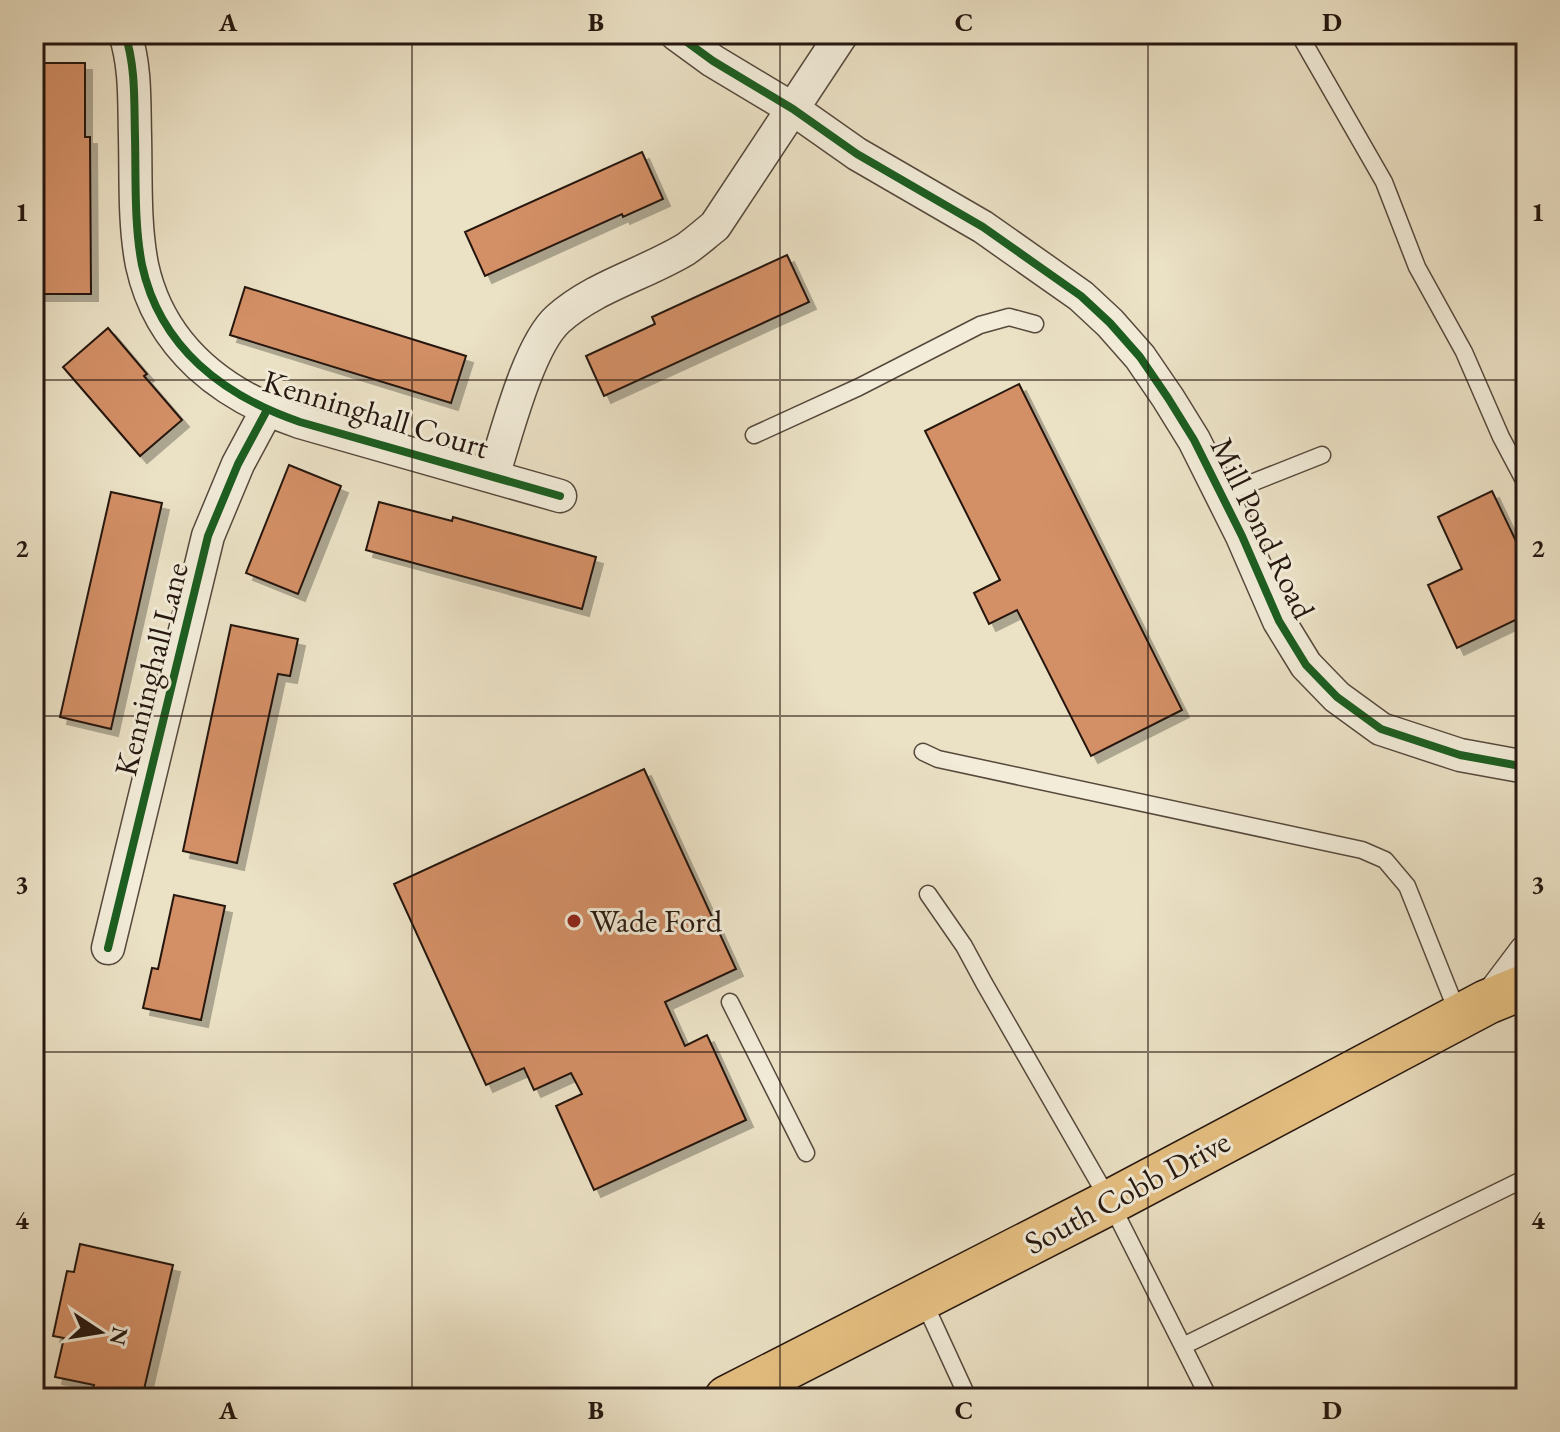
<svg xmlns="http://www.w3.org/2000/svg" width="1560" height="1432" font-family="'EB Garamond',serif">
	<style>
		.building { fill: #d38f66; stroke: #25160f; stroke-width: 2; filter: url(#shadow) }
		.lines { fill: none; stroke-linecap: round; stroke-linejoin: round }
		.service-casing { stroke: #56493c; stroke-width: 19 }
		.minor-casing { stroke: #56493c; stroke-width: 35 }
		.primary-casing { stroke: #25160f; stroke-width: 47 }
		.service { stroke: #f2ecd9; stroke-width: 16 }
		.minor { stroke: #f2ecd9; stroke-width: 32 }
		.primary { stroke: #e6c082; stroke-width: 44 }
		.cycleway-casing { stroke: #f2ecd9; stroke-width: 13 }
		.cycleway { stroke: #1b5e20; stroke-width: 8 }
		.grid { fill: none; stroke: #25160f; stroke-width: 2; stroke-opacity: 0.55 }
		.poi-dot { fill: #8f2418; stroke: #f2ecd9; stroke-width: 3 }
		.labels { text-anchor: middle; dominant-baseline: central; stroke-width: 6; stroke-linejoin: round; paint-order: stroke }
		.street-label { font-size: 32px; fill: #25160f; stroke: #f2ecd9 }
		.poi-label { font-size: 32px; fill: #25160f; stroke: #f2ecd9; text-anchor: start }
		.neatline { fill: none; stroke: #25160f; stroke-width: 3 }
		.grid-label { font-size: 26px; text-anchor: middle; font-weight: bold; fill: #25160f }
	</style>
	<defs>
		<filter id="shadow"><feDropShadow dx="7" dy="7" stdDeviation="0" flood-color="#0004"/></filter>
	</defs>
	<rect width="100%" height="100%" fill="#ebe1c5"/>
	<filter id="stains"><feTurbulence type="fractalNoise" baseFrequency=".0025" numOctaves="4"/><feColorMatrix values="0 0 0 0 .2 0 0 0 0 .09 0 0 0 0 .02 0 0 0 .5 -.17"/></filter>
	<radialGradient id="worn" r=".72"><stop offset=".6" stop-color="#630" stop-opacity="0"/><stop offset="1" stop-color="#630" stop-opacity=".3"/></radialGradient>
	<!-- building -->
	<path class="building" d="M34 63H85V137H90L91 294H36Z
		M642 152 663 199 623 217 622 214 485 276 465 232Z
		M787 255 809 302 604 396 586 356 655 324 652 317Z
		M245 287 466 356 451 403 230 335Z
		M108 328 147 374 144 376 182 420 140 456 63 367Z
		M1019 384 1182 710 1091 756 1017 610 989 624 974 593 1000 580 925 431Z
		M289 465 341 486 298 594 246 573Z
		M1492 491 1526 562V615L1457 648 1428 585 1462 569 1438 517Z
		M111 492 162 503 111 729 60 717Z
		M379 502 452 521 453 517 596 557 582 609 366 550Z
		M231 625 298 639 290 676 278 674 237 863 183 851Z
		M644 769 736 969 665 1002 685 1046 707 1035 746 1120 594 1190 556 1106 582 1094 571 1073 534 1090 524 1068 486 1085 394 884Z
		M174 895 225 906 201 1020 143 1008 152 968 158 969Z
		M80 1244 173 1265 142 1398H125L92 1391 94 1385 55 1377 64 1338 53 1336 67 1271 74 1272Z"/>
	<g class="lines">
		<!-- service casing -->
		<g class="service-casing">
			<path id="service" d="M1299 34 1384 182 1417 267 1464 352 1501 437 1526 484
				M754 435 859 387 980 325 1009 317 1035 324
				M1221 495 1322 455
				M923 752 938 759 1362 850 1385 860 1407 886 1459 1016
				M928 894 964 946 984 983 1110 1202 1209 1398
				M730 1002 806 1153
				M922 1298 968 1398
				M1183 1346 1526 1178"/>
		</g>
		<!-- minor casing -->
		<g class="minor-casing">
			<path id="minor" d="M125 34C136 67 134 103 135 137 136 179 134 224 142 265 160 348 224 396 300 422L560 496
				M676 34 713 61 793 109 857 154 983 227 1081 296 1110 323 1140 357 1168 398 1194 440 1242 536 1279 621 1306 665 1337 697 1381 729 1460 755 1526 767
				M493 476C506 436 528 346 558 319 595 286 645 274 686 249 696 242 706 233 715 226L842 34
				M108 948 208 536 238 464 267 410
				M1489 1000 1526 951"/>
		</g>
		<!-- primary casing -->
		<g class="primary-casing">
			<path id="primary" d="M727 1398 1110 1202 1487 1002 1526 986"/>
		</g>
		<!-- service -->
		<use href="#service" class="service"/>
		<!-- minor -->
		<use href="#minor" class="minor"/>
		<!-- primary -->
		<use href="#primary" class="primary"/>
		<!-- cycleway casing -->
		<g class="cycleway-casing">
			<path id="cycleway" d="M125 34C136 67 134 103 135 137 136 179 134 224 142 265 160 348 224 396 300 422L560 496
				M676 34 713 61 793 109 857 154 983 227 1081 296 1110 323 1140 357 1168 398 1194 440 1242 536 1279 621 1306 665 1337 697 1381 729 1460 755 1526 767
				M108 948 208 536 238 464 267 410"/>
		</g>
		<!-- cycleway -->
		<use href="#cycleway" class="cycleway"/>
	</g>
	<!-- grid -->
	<path class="grid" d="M412 34V1398M780 34V1398M1148 34V1398M34 380H1526M34 716H1526M34 1052H1526"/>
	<!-- markers -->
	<circle class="poi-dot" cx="574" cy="921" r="8"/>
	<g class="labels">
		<!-- street labels -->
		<g class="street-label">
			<text transform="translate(376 414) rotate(17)">Kenninghall Court</text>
			<text transform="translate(1263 528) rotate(64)">Mill Pond Road</text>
			<text transform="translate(151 669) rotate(-76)">Kenninghall Lane</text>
			<text transform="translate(1127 1192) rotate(-28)">South Cobb Drive</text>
		</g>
		<!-- poi labels -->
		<g class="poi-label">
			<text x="590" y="921">Wade Ford</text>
		</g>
	</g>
	<!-- margin -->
	<rect width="1560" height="1432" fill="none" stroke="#ebe1c5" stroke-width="88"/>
	<!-- north arrow -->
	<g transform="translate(100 1332) rotate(102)" stroke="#f2ecd9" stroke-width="6" paint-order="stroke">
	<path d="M0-6L14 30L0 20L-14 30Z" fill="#25160f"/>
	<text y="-12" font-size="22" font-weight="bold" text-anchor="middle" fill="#25160f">N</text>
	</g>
	<rect x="44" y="44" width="1472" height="1344" class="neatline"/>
	<g class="grid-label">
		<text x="228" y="31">A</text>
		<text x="596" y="31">B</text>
		<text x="964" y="31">C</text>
		<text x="1332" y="31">D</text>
		<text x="22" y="221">1</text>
		<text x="1538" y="221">1</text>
		<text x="22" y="557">2</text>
		<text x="1538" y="557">2</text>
		<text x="22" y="893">3</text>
		<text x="1538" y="893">3</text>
		<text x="22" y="1229">4</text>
		<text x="1538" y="1229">4</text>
		<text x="228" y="1419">A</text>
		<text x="596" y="1419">B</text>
		<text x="964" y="1419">C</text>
		<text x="1332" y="1419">D</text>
	</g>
	<rect width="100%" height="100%" filter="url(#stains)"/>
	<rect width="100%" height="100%" fill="url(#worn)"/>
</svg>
